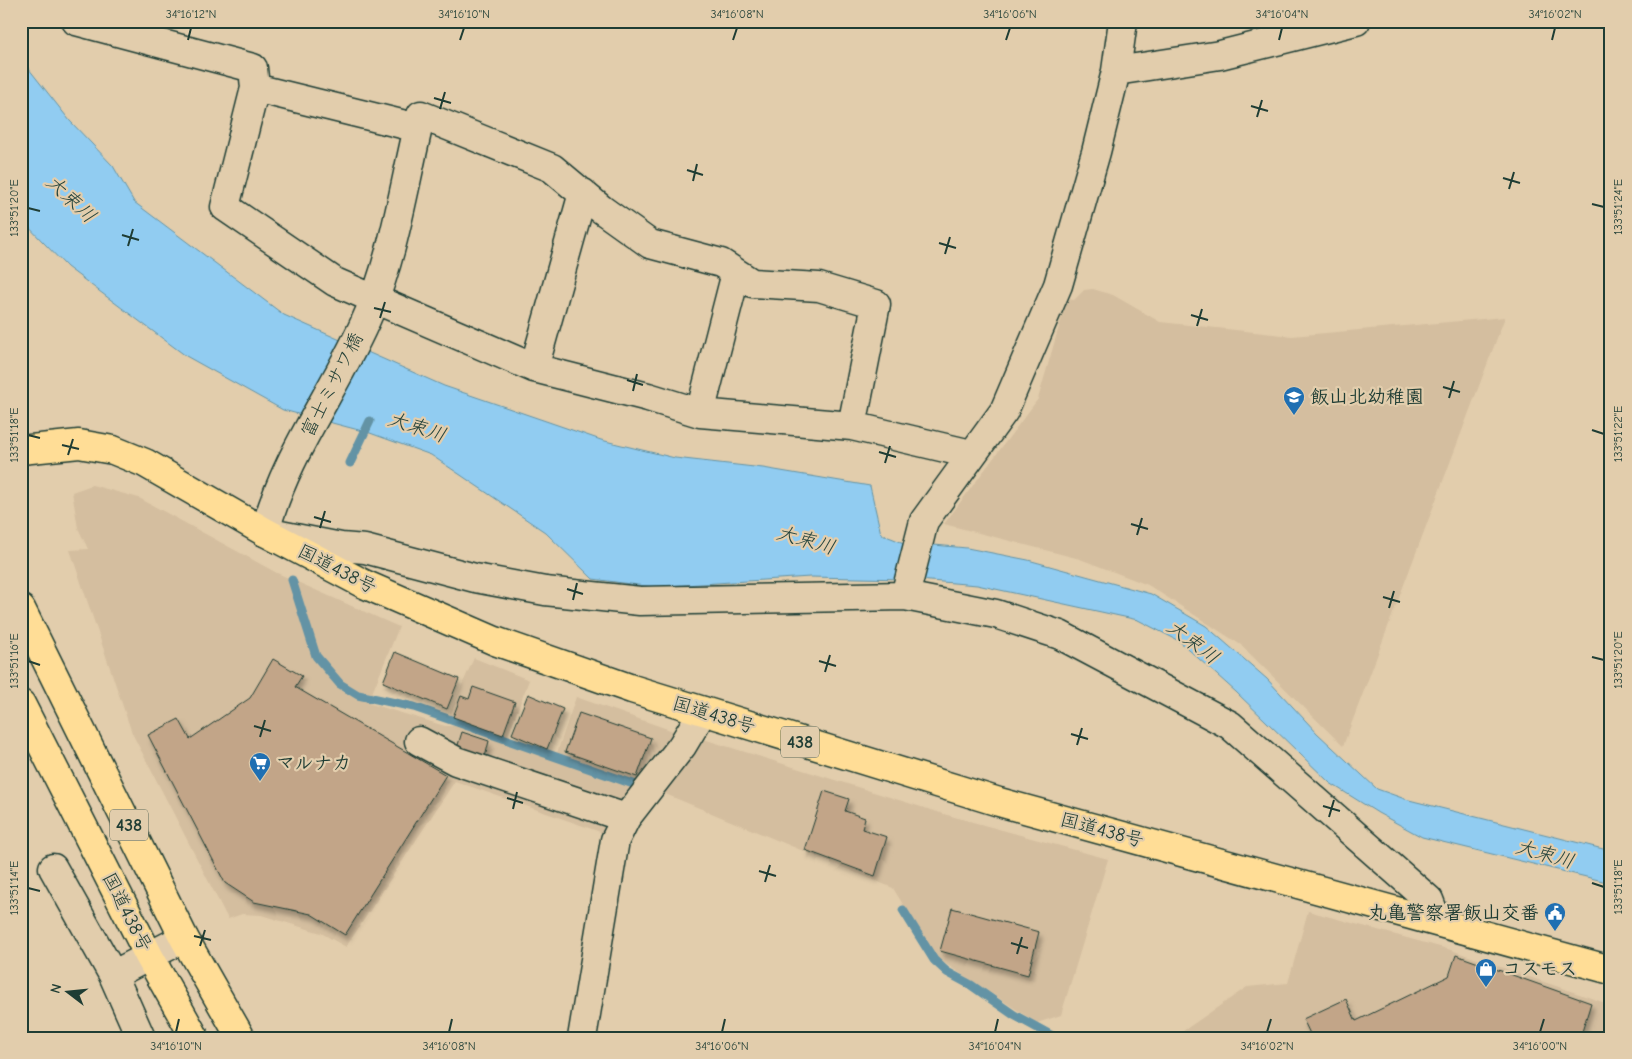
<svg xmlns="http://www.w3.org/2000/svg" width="1632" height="1059" font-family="'Comic Neue','Klee One',sans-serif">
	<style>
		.built { fill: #d4be9f }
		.water { fill: #91ccf1; stroke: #6393a5 }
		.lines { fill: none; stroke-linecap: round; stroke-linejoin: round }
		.stream { stroke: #6393a5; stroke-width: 9 }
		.building { fill: #c2a588; stroke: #1f3d34; filter: url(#shadow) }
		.minor-casing { stroke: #1f3d34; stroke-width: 31 }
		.highway-casing { stroke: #1f3d34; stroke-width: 31 }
		.minor { stroke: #e2cdac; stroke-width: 28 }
		.highway { stroke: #ffdd96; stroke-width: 28 }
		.ticks { fill: none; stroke: #1f3d34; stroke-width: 2 }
		.labels { text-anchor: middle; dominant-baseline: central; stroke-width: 4.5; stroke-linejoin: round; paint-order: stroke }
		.shield { fill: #e2cdac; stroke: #5a6858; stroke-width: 1 }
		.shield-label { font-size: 18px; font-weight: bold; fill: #1f3d34 }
		.street-label { font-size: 19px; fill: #1f3d34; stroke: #e2cdac }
		.poi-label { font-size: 19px; font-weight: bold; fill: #1f3d34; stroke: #e2cdac; text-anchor: start }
		.water-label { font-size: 20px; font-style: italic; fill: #25443d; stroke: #e2cdac }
		.neatline { fill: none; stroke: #1f3d34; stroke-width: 2 }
		.ticks-label { font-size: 12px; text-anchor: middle; fill: #1f3d34 }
	</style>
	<defs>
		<filter id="shadow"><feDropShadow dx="3" dy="5.5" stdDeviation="2.5" flood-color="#0004"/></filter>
	</defs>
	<rect width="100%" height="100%" fill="#e2cdac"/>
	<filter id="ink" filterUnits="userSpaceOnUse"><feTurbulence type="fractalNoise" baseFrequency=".02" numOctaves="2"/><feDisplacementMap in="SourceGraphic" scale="10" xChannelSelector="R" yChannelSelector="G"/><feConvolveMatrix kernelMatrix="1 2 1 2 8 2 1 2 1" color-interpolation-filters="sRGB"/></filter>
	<g filter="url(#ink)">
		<!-- built -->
		<path class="built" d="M1093 289 1113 295 1160 322 1292 336 1505 317 1343 746 1241 645 1148 585 1080 559 944 524 1038 399 1067 299 1074 300 1084 290Z
			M92 485 139 498 277 573 399 627 368 703 445 726H454L635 787 609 835 455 781 346 947 321 933 261 915 242 914 228 919 132 733 70 550 88 549 78 528 72 492Z
			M474 658 529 680 507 738 451 720 450 712Z
			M576 697 676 732 640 782 557 753Z
			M700 738 947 815 1108 859 1061 1015 1037 1023 935 957 893 888 663 793Z
			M1308 911 1451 950 1611 1005V1038H1173L1247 987 1288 983Z"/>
		<!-- water -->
		<path class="water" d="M21 59 70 121 113 166 134 202 284 315 444 386 601 440 675 458 763 468 870 486 881 534 901 542 967 548 1028 560 1151 594 1206 626 1267 679 1317 733 1377 789 1405 799 1611 851V883L1422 837 1378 813 1330 783 1236 692 1179 641 1138 620 977 585 907 579 810 577 653 587 593 579 545 532 431 455 370 433 283 410 186 356 67 267 21 219Z"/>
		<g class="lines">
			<!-- stream -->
			<path class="stream" d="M350 463 370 421
				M292 580 316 656 340 684 358 695 414 707 639 786
				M903 910 934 960 947 972 971 985 1014 1015 1056 1038"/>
		</g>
		<!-- building -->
		<path class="building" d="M395 652 459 679 447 709 383 682Z
			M273 659 302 676 295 687 446 775 345 935 311 914 254 902 225 883 148 735 179 719 190 739 250 698Z
			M473 687 515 702 503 735 453 717 461 696 469 699Z
			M528 694 563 709 547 749 512 734Z
			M579 713 651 738 637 777 565 752Z
			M462 732 489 741 485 757 457 748Z
			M824 791 849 799 845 811 865 818 862 829 887 837 875 876 805 850Z
			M952 908 1039 932 1028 975 940 951Z
			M1456 955 1591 1003 1580 1038H1312L1303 1019 1346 999 1356 1021 1449 976Z
			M1607 1019 1611 1020V1038H1601Z"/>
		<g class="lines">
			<!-- minor casing -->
			<g class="minor-casing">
				<path id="minor" d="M76 21 253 68 255 88
					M1116 71 1220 55 1356 21
					M418 128 255 88 225 207 335 282 534 368 648 397 700 413 852 426 971 454
					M534 368 583 193
					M700 413 736 273
					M852 426 876 304 819 287 752 283 721 263 650 244 601 209 552 168 421 115C405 180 395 252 369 313 338 387 285 453 265 532L341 547 365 549 475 578 545 591 640 601 905 596 996 614 1060 635 1230 725 1429 900 1437 921
					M905 596 924 521 1004 411 1058 285 1096 152 1116 71 1123 21
					M419 741 456 761 626 818
					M53 868 113 975 141 1038
					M113 975 184 938
					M582 1038 615 840 626 818 682 746 703 711"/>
			</g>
			<!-- highway casing -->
			<g class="highway-casing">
				<path id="highway" d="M21 450 79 444 113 450 145 463 265 532 364 584 495 641 632 689 999 802 1611 970
					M21 609 184 938 241 1038
					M21 704 149 956 195 1038"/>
			</g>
			<!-- minor -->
			<use href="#minor" class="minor"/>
			<!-- highway -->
			<use href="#highway" class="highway"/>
		</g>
	</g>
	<!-- ticks -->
	<path class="ticks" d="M188 40 191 28M460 40 464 28M733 40 737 28M1006 40 1010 28M1279 40 1282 28M1552 40 1555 28M434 98 451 103M1251 106 1268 111M440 109 445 92M1257 117 1262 100M687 170 703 175M1503 178 1520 183M693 181 697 164M1509 189 1514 172M1592 204 1604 207M28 208 40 211M122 235 139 240M939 243 956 248M128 246 133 229M945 254 950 237M374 308 391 312M1191 315 1208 320M380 318 385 302M1197 326 1202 309M627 380 643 385M1443 387 1460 392M633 391 637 374M1449 398 1454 381M1592 430 1604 434M28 435 40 438M62 445 79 449M879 452 896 457M68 455 73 439M885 463 890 446M314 517 331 522M1131 524 1148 529M320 528 325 511M1137 535 1142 518M567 589 583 594M1383 597 1400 602M573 600 577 583M1389 608 1394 591M1592 657 1604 660M28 661 40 665M819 661 836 666M825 672 830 655M254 726 271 731M1071 734 1088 739M260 737 265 720M1077 745 1082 728M507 798 523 803M1323 806 1340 811M513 809 517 792M1329 817 1334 800M759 871 776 876M765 882 770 865M1592 883 1604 887M28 888 40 891M194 936 211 940M1011 943 1028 948M200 946 205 930M1017 954 1022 937M176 1032 179 1019M449 1032 452 1019M722 1032 725 1019M995 1032 998 1019M1267 1032 1271 1019M1540 1032 1544 1019"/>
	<!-- icons -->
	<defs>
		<g id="school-pin" transform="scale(1.125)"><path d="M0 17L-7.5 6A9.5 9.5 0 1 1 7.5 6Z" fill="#1f6fb2" stroke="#e2cdac"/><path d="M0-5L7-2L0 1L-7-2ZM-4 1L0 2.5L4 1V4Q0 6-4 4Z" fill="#fff"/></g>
		<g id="supermarket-pin" transform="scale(1.125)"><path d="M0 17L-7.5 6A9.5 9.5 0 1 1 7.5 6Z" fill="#1f6fb2" stroke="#e2cdac"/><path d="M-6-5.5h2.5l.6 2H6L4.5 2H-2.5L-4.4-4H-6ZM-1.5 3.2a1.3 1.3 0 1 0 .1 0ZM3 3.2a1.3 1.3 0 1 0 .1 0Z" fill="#fff"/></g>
		<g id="civic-pin" transform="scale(1.125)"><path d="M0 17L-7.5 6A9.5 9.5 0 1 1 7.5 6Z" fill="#1f6fb2" stroke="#e2cdac"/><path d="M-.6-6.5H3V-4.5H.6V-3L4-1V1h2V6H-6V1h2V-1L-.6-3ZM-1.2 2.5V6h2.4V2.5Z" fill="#fff"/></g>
		<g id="shop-pin" transform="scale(1.125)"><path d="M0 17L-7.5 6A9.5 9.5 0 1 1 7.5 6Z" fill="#1f6fb2" stroke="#e2cdac"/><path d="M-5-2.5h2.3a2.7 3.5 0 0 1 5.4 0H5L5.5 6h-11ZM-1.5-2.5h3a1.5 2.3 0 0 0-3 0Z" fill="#fff"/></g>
	</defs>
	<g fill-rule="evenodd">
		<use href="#school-pin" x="1294" y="397"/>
		<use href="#supermarket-pin" x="260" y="763"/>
		<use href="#civic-pin" x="1555" y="913"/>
		<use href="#shop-pin" x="1486" y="969"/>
	</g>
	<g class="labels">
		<!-- shield labels -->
		<g class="shield">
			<rect x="781" y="726.5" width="38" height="31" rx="4"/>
			<rect x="110" y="809.5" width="38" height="31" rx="4"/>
		</g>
		<g class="shield-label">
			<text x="800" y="742">438</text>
			<text x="129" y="825">438</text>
		</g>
		<!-- street labels -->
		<g class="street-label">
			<text transform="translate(332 385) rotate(-63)">富士ミサワ橋</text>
			<text transform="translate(337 569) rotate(27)">国道438号</text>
			<text transform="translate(714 715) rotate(17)">国道438号</text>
			<text transform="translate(1102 830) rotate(15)">国道438号</text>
			<text transform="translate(127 912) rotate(63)">国道438号</text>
		</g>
		<!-- poi labels -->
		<g class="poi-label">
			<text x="1310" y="397">飯山北幼稚園</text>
			<text x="276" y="763">マルナカ</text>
			<text x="1539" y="913" text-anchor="end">丸亀警察署飯山交番</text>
			<text x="1502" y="969">コスモス</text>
		</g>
		<!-- water labels -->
		<g class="water-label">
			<text transform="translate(71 199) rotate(43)">大束川</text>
			<text transform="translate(417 427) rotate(18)">大束川</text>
			<text transform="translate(806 540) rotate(16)">大束川</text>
			<text transform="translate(1193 642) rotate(37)">大束川</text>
			<text transform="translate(1545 854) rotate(16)">大束川</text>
		</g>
	</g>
	<!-- margin -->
	<rect width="1632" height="1059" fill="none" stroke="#e2cdac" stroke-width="55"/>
	<!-- north arrow -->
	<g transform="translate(68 992) rotate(286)" stroke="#e2cdac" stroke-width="4" paint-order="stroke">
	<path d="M0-4L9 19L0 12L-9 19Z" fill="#1f3d34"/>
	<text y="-8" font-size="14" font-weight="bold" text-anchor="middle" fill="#1f3d34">N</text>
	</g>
	<rect x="28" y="28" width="1576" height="1004" class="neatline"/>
	<g class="ticks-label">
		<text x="191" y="18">34°16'12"N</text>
		<text x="464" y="18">34°16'10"N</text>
		<text x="737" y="18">34°16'08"N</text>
		<text x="1010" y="18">34°16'06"N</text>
		<text x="1282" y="18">34°16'04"N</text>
		<text x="1555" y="18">34°16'02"N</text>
		<text transform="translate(1618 207) rotate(-90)" y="4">133°51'24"E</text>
		<text transform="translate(14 208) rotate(-90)" y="4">133°51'20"E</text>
		<text transform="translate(1618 434) rotate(-90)" y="4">133°51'22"E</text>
		<text transform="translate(14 435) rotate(-90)" y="4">133°51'18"E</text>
		<text transform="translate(1618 660) rotate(-90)" y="4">133°51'20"E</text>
		<text transform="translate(14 661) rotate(-90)" y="4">133°51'16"E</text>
		<text transform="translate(1618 887) rotate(-90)" y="4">133°51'18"E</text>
		<text transform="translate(14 888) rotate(-90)" y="4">133°51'14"E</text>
		<text x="176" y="1050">34°16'10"N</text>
		<text x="449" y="1050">34°16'08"N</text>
		<text x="722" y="1050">34°16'06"N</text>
		<text x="995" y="1050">34°16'04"N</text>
		<text x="1267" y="1050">34°16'02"N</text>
		<text x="1540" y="1050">34°16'00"N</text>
	</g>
</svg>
